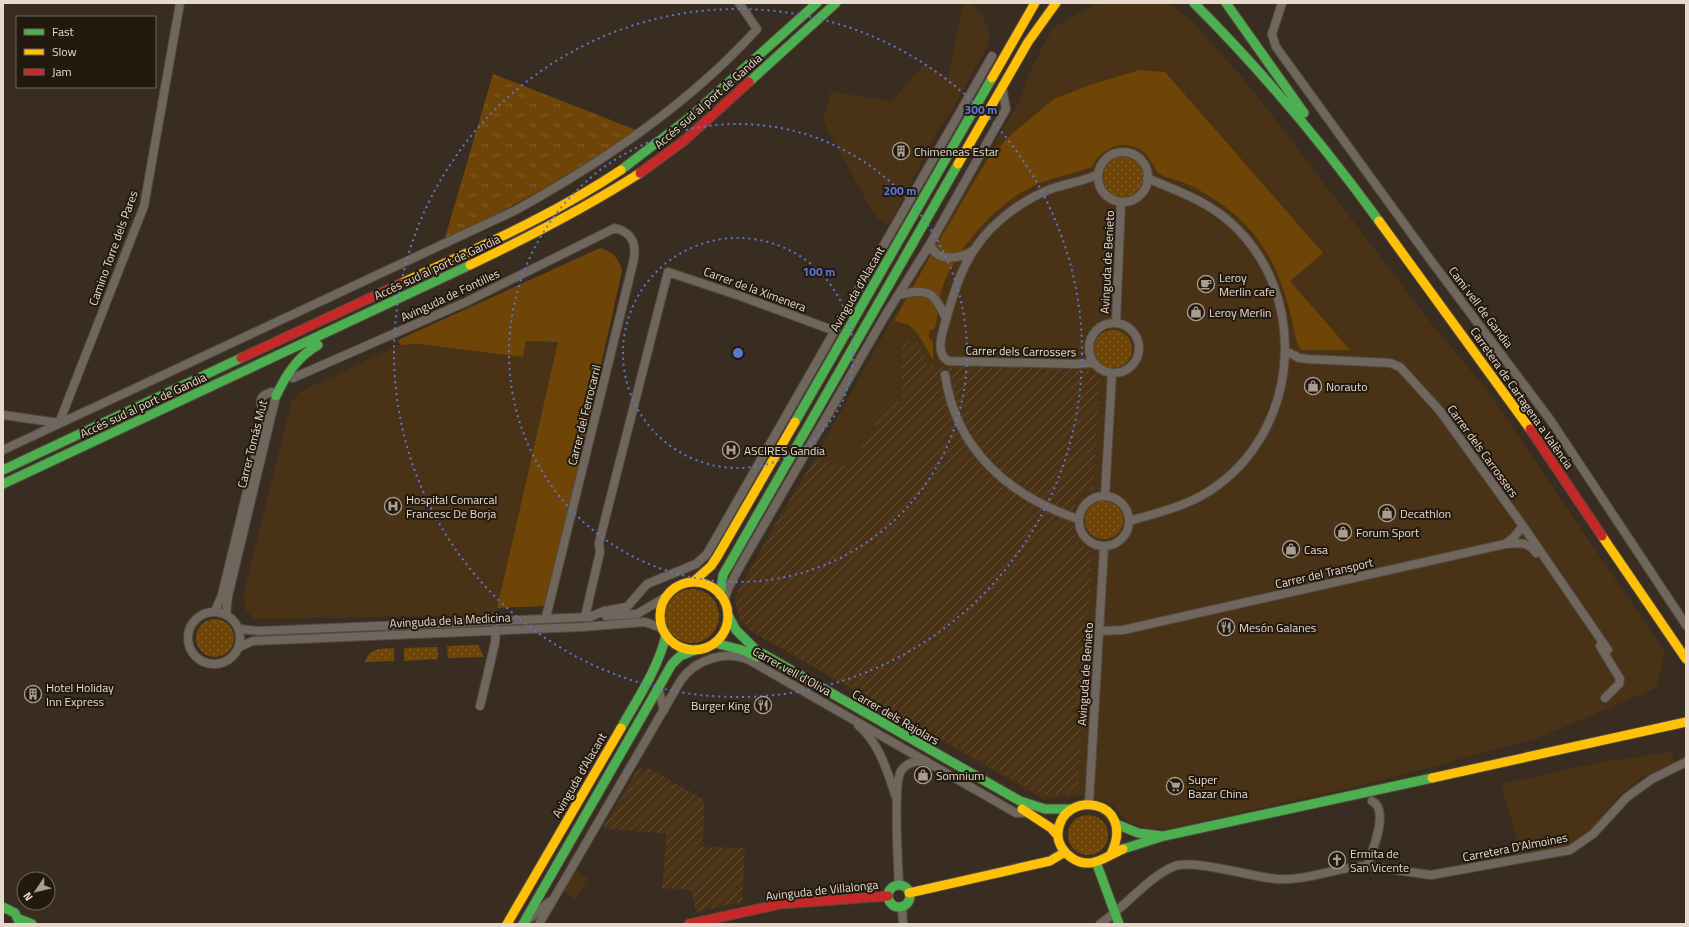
<svg xmlns="http://www.w3.org/2000/svg" width="1689" height="927" font-family="'Titillium Web',sans-serif">
	<style>
		.built { fill: #4a3217 }
		.industrial { fill: url(#industrial-furrows) }
		.grass { fill: url(#grass-tufts) }
		.park { fill: #6f4507 }
		.garden { fill: url(#garden-dots) }
		.lines { fill: none; stroke-linecap: round; stroke-linejoin: round }
		.street-casing { stroke: #53493f; stroke-width: 10 }
		.fast-casing { stroke: #53493f; stroke-width: 11 }
		.slow-casing { stroke: #53493f; stroke-width: 11 }
		.jam-casing { stroke: #53493f; stroke-width: 11 }
		.street { stroke: #6f665d; stroke-width: 8 }
		.fast { stroke: #4caf50; stroke-width: 9 }
		.slow { stroke: #ffc107; stroke-width: 9 }
		.jam { stroke: #c62828; stroke-width: 9 }
		.ring { fill: none; stroke: #5a78d4; stroke-width: 2; stroke-dasharray: 2 4 }
		.labels { text-anchor: middle; dominant-baseline: central; stroke-width: 4; stroke-linejoin: round; paint-order: stroke }
		.street-label { font-size: 12px; fill: #e7d9cc; stroke: #22190f }
		.poi-label { font-size: 12px; fill: #e7d9cc; stroke: #22190f; text-anchor: start }
		.centre { fill: #5a78d4; stroke: #22190f; stroke-width: 2 }
		.ring-label { font-size: 12px; text-anchor: middle; font-weight: bold; fill: #5a78d4; stroke: #22190f; stroke-width: 4; stroke-linejoin: round; paint-order: stroke }
	</style>
	<defs>
		<pattern id="industrial-furrows" width="10" height="10" patternUnits="userSpaceOnUse"><rect width="10" height="10" fill="#4a3217"/><path d="M-1 1l2-2M0 10L10 0M9 11l2-2" fill="none" stroke="#644f38"/></pattern>
		<pattern id="grass-tufts" width="24" height="20" patternUnits="userSpaceOnUse"><rect width="24" height="20" fill="#6f4507"/><path d="M3 7l-1-3M5 7V3M7 7l1-3M15 17l-1-3M17 17v-4M19 17l1-3" fill="none" stroke="#845f2a"/></pattern>
		<pattern id="garden-dots" width="8" height="8" patternUnits="userSpaceOnUse"><rect width="8" height="8" fill="#6f4507"/><path d="M2 2h.1M6 6h.1" fill="none" stroke="#845f2a" stroke-width="1.8" stroke-linecap="round"/></pattern>
	</defs>
	<rect width="100%" height="100%" fill="#392d21"/>
	<!-- built -->
	<path class="built" d="M963 3H972L983 16 989 32V41L983 54 950 114 940 126 889 225 880 221 873 213 823 121 831 92 892 101 924 64 948 77Z
		M1108 3H1161L1173 6 1192 21 1251 88 1435 328 1484 386 1665 652 1656 688 1538 738 1364 785 1170 828 1150 829 1128 822 1112 804 1084 796 1043 799 750 631 738 619 735 600 738 590 815 458 936 240 1018 104 1029 73 1053 27 1095 5Z
		M526 341 558 342 495 615 254 619 245 609 244 591 291 403 299 392 400 345 419 344 523 357Z
		M1671 752 1675 762 1638 780 1621 794 1591 830 1576 842 1558 849 1522 856 1501 784 1602 762Z
		M573 869 588 878 576 899 561 891Z"/>
	<!-- industrial -->
	<path class="industrial" d="M902 342H918L928 366 1088 369 1097 376 1100 382 1093 488 1083 494 1076 503 1072 517 1076 537 1092 554 1078 783 1075 789 1068 793 1059 796 1039 794 750 630 740 617 736 604 738 592 774 526 815 458 851 467 889 401H902Z
		M639 767 645 771 647 767 704 800 703 847 745 848 742 902 696 912 691 890 662 888 667 834 603 828Z"/>
	<!-- grass -->
	<path class="grass" d="M493 74 636 130C576 172 513 208 445 238Z"/>
	<!-- park -->
	<path class="park" d="M1139 70 1165 72 1323 253 1290 281 1350 350H1301L1297 343C1289 306 1282 273 1259 241 1241 216 1216 198 1189 185 1180 180 1168 179 1160 174 1153 168 1152 160 1146 154 1127 137 1102 146 1092 167 1071 175 1051 177 1031 187 996 204 951 254 941 292 938 304 938 316 935 328L929 331V338L933 341V360L918 334 909 325 894 321 937 244 989 157 1015 131 1054 99 1090 85Z
		M600 248C613 252 619 258 622 271L547 606 497 608 558 342 526 341 523 357 419 344 400 345 398 340Z"/>
	<!-- garden -->
	<path class="garden" d="M1103 177a20 20 0 1 1 40 0a20 20 0 1 1-40 0Z
		M1094 349a19 19 0 1 1 38 0a19 19 0 1 1-38 0Z
		M1085 520a19 19 0 1 1 38 0a19 19 0 1 1-38 0Z
		M665 616a27 27 0 1 1 54 0a27 27 0 1 1-54 0Z
		M196 638a19 19 0 1 1 38 0a19 19 0 1 1-38 0Z
		M478 645 484 657 448 658 447 646Z
		M438 647V659L404 661V648Z
		M394 648V661L365 662C369 647 381 649 394 648Z
		M1068 835a20 20 0 1 1 40 0a20 20 0 1 1-40 0Z"/>
	<g class="lines">
		<!-- street casing -->
		<g class="street-casing">
			<path id="street" d="M1282 3 1272 34 1276 47 1429 258 1551 421 1686 625
				M1098 177a25 25 0 1 1 50 0a25 25 0 1 1-50 0Z
				M930 244C936 263 960 259 974 250
				M899 295C927 287 935 292 946 319
				M1116 323 1121 202
				M1089 348a25 25 0 1 1 50 0a25 25 0 1 1-50 0Z
				M1286 351 1299 358 1308 359 1390 363 1400 367 1440 411 1523 526 1608 650
				M1094 363 1074 364 948 361C935 353 942 333 946 320 953 295 961 268 976 247 992 223 1020 202 1046 191 1063 183 1082 183 1098 174
				M945 375C956 450 1009 496 1078 519
				M293 378 466 302 615 228C634 233 637 246 633 263L546 617
				M3 415 59 423
				M59 423 144 206 180 3
				M3 450 516 210C604 161 689 104 757 29L739 3
				M1079 521a25 25 0 1 1 50 0a25 25 0 1 1-50 0Z
				M1105 496 1112 373
				M1129 521C1161 512 1192 505 1218 485 1302 423 1308 291 1230 222 1205 200 1177 191 1147 178
				M1506 544C1519 543 1528 541 1536 553
				M724 601 728 589 739 568 885 316 930 244 1006 109 1002 87
				M215 611 222 595 265 417C260 404 256 396 272 392L276 396 228 596 226 614
				M188 638a26 26 0 1 1 52 0a26 26 0 1 1-52 0Z
				M606 616 637 614 666 597
				M585 617 600 552 599 543 668 272 740 296 835 331
				M590 617 604 611 627 607 647 584 696 564 707 554 992 56
				M240 629 259 631 590 617
				M1100 631 1123 630 1505 544 1513 538 1523 526
				M1600 646 1620 679 1619 684 1605 698
				M239 647 253 641 581 627 645 622 662 628
				M658 687 664 710
				M480 706 495 643 496 629
				M858 725C880 744 887 771 896 797
				M1089 803 1104 547
				M1367 866 1431 875 1570 850 1593 834 1626 798 1634 792 1652 779 1686 762
				M899 885C898 865 893 784 901 771 907 762 916 761 926 761
				M902 906 903 924
				M529 919 549 902
				M539 924 681 680C696 659 726 650 749 660L1016 813H1028
				M1100 924C1124 908 1149 876 1175 866 1194 859 1252 877 1277 879 1308 881 1336 867 1367 866 1372 852 1390 810 1372 801"/>
		</g>
		<!-- fast casing -->
		<g class="fast-casing">
			<path id="fast" d="M1194 3C1261 70 1323 144 1379 221
				M1226 3 1304 113
				M749 82 836 3
				M621 170 689 118 817 3
				M276 396C286 375 297 357 318 345
				M795 422 992 78
				M3 470 241 358
				M3 484 470 265
				M720 595 723 575 958 164
				M728 615 736 630 756 650 1020 801 1045 809H1070
				M715 643 742 650 757 657
				M621 728C638 698 658 669 666 635
				M1116 824 1138 833 1162 836
				M1123 849 1164 836 1432 778
				M1096 862 1119 924
				M888 896a11 11 0 1 1 22 0a11 11 0 1 1-22 0Z
				M3 907 15 913 20 924
				M19 919 32 924
				M523 924 672 664 680 656 695 650"/>
		</g>
		<!-- slow casing -->
		<g class="slow-casing">
			<path id="slow" d="M992 78 1035 3
				M958 164 1028 42 1056 3
				M1379 221 1530 429
				M470 265C529 237 585 208 640 173
				M402 283C477 248 552 216 621 170
				M1602 536 1686 659
				M693 582 711 566 717 557 795 422
				M660 616a34 34 0 1 1 68 0a34 34 0 1 1-68 0Z
				M1432 778 1686 722
				M1022 809 1051 828 1058 836
				M1111 854C1138 798 1061 788 1058 833 1057 843 1064 853 1072 858 1091 871 1106 856 1123 849
				M909 893 1050 861 1065 852
				M507 924 621 728"/>
		</g>
		<!-- jam casing -->
		<g class="jam-casing">
			<path id="jam" d="M640 173 685 140 749 82
				M241 358 402 283
				M1530 429 1602 536
				M689 924 781 904 888 896"/>
		</g>
		<!-- street -->
		<use href="#street" class="street"/>
		<!-- fast -->
		<use href="#fast" class="fast"/>
		<!-- slow -->
		<use href="#slow" class="slow"/>
		<!-- jam -->
		<use href="#jam" class="jam"/>
	</g>
	<!-- distance rings -->
	<g class="ring">
		<circle cx="738" cy="353" r="115"/>
		<circle cx="738" cy="353" r="229"/>
		<circle cx="738" cy="353" r="344"/>
	</g>
	<!-- icons -->
	<defs>
		<g id="building-ring" transform="scale(0.9)"><circle r="9.5" fill="#22190f" stroke="#aa9d90" stroke-width="1.5"/><path d="M-4-6H4V6H1V3H-1V6H-4ZM-2.5-4.3h1.7v1.8h-1.7ZM.8-4.3h1.7v1.8H.8ZM-2.5-1h1.7V.8h-1.7ZM.8-1h1.7V.8H.8Z" fill="#aa9d90"/></g>
		<g id="cafe-ring" transform="scale(0.9)"><circle r="9.5" fill="#22190f" stroke="#aa9d90" stroke-width="1.5"/><path d="M-5.5-4.5H6V0H3Q3 3.5 0 3.5H-2.5Q-5.5 3.5-5.5 0ZM3-3.2v2h1.7v-2ZM-6 4.5H4V6H-6Z" fill="#aa9d90"/></g>
		<g id="shop-ring" transform="scale(0.9)"><circle r="9.5" fill="#22190f" stroke="#aa9d90" stroke-width="1.5"/><path d="M-5-2.5h2.3a2.7 3.5 0 0 1 5.4 0H5L5.5 6h-11ZM-1.5-2.5h3a1.5 2.3 0 0 0-3 0Z" fill="#aa9d90"/></g>
		<g id="hospital-ring" transform="scale(0.9)"><circle r="9.5" fill="#22190f" stroke="#aa9d90" stroke-width="1.5"/><path d="M-5-5h3v3.5h4V-5h3V5h-3V1.5h-4V5h-3Z" fill="#aa9d90"/></g>
		<g id="restaurant-ring" transform="scale(0.9)"><circle r="9.5" fill="#22190f" stroke="#aa9d90" stroke-width="1.5"/><path d="M-5-6h1v4h1v-4h1v4h1v-4h1v5L-1.5 .5V6h-2V.5L-5-1ZM5-6V6H3V1.5H1.5Q1.5-4 5-6Z" fill="#aa9d90"/></g>
		<g id="supermarket-ring" transform="scale(0.9)"><circle r="9.5" fill="#22190f" stroke="#aa9d90" stroke-width="1.5"/><path d="M-6-5.5h2.5l.6 2H6L4.5 2H-2.5L-4.4-4H-6ZM-1.5 3.2a1.3 1.3 0 1 0 .1 0ZM3 3.2a1.3 1.3 0 1 0 .1 0Z" fill="#aa9d90"/></g>
		<g id="church-ring" transform="scale(0.9)"><circle r="9.5" fill="#22190f" stroke="#aa9d90" stroke-width="1.5"/><path d="M-1.2-6h2.4v3.5h3.3v2.4h-3.3V6h-2.4V-.1h-3.3v-2.4h3.3Z" fill="#aa9d90"/></g>
	</defs>
	<g fill-rule="evenodd">
		<use href="#building-ring" x="901" y="151"/>
		<use href="#cafe-ring" x="1206" y="284"/>
		<use href="#shop-ring" x="1196" y="312"/>
		<use href="#shop-ring" x="1313" y="386"/>
		<use href="#hospital-ring" x="731" y="450"/>
		<use href="#hospital-ring" x="393" y="506"/>
		<use href="#shop-ring" x="1387" y="513"/>
		<use href="#shop-ring" x="1343" y="532"/>
		<use href="#shop-ring" x="1291" y="549"/>
		<use href="#restaurant-ring" x="1226" y="627"/>
		<use href="#building-ring" x="33" y="694"/>
		<use href="#restaurant-ring" x="763" y="705"/>
		<use href="#shop-ring" x="923" y="775"/>
		<use href="#supermarket-ring" x="1175" y="786"/>
		<use href="#church-ring" x="1337" y="860"/>
	</g>
	<g class="labels">
		<!-- street labels -->
		<g class="street-label">
			<text transform="translate(708 101) rotate(-41)">Accés sud al port de Gandia</text>
			<text transform="translate(113 248) rotate(-70)">Camino Torre dels Pares</text>
			<text transform="translate(1107 262) rotate(-87)">Avinguda de Benieto</text>
			<text transform="translate(437 267) rotate(-25)">Accés sud al port de Gandia</text>
			<text transform="translate(755 289) rotate(20)">Carrer de la Ximenera</text>
			<text transform="translate(857 289) rotate(-60)">Avinguda d'Alacant</text>
			<text transform="translate(450 295) rotate(-25)">Avinguda de Fontilles</text>
			<text transform="translate(1481 307) rotate(53)">Camí vell de Gandia</text>
			<text transform="translate(1021 351) rotate(1)">Carrer dels Carrossers</text>
			<text transform="translate(1522 398) rotate(55)">Carretera de Cartagena a València</text>
			<text transform="translate(143 405) rotate(-25)">Accés sud al port de Gandia</text>
			<text transform="translate(584 415) rotate(-76)">Carrer del Ferrocarril</text>
			<text transform="translate(252 444) rotate(-76)">Carrer Tomás Mut</text>
			<text transform="translate(1483 451) rotate(54)">Carrer dels Carrossers</text>
			<text transform="translate(1324 573) rotate(-13)">Carrer del Transport</text>
			<text transform="translate(450 620) rotate(-3)">Avinguda de la Medicina</text>
			<text transform="translate(792 671) rotate(29)">Carrer vell d'Oliva</text>
			<text transform="translate(1085 674) rotate(-86)">Avinguda de Benieto</text>
			<text transform="translate(896 717) rotate(30)">Carrer dels Rajolars</text>
			<text transform="translate(579 775) rotate(-60)">Avinguda d'Alacant</text>
			<text transform="translate(1515 847) rotate(-11)">Carretera D'Almoines</text>
			<text transform="translate(822 890) rotate(-6)">Avinguda de Villalonga</text>
		</g>
		<!-- poi labels -->
		<g class="poi-label">
			<text x="914" y="151">Chimeneas Estar</text>
			<text x="1219" y="277">Leroy<tspan x="1219" dy="14">Merlin cafe</tspan></text>
			<text x="1209" y="312">Leroy Merlin</text>
			<text x="1326" y="386">Norauto</text>
			<text x="744" y="450">ASCIRES Gandia</text>
			<text x="406" y="499">Hospital Comarcal<tspan x="406" dy="14">Francesc De Borja</tspan></text>
			<text x="1400" y="513">Decathlon</text>
			<text x="1356" y="532">Forum Sport</text>
			<text x="1304" y="549">Casa</text>
			<text x="1239" y="627">Mesón Galanes</text>
			<text x="46" y="687">Hotel Holiday<tspan x="46" dy="14">Inn Express</tspan></text>
			<text x="750" y="705" text-anchor="end">Burger King</text>
			<text x="936" y="775">Somnium</text>
			<text x="1188" y="779">Super<tspan x="1188" dy="14">Bazar China</tspan></text>
			<text x="1350" y="853">Ermita de<tspan x="1350" dy="14">San Vicente</tspan></text>
		</g>
	</g>
	<circle cx="738" cy="353" r="6" class="centre"/>
	<g class="ring-label">
		<text x="981" y="114">300 m</text>
		<text x="900" y="195">200 m</text>
		<text x="819" y="276">100 m</text>
	</g>
	<!-- border -->
	<rect width="1689" height="927" fill="none" stroke="#e7d9cc" stroke-width="8"/>
	<!-- legend -->
	<rect x="16" y="16" width="140" height="72" fill="#22190f" stroke="#71665b"/>
	<rect x="24" y="29" width="20" height="6" fill="#4caf50" stroke="#71665b"/>
	<text x="52" y="36" font-size="12" fill="#e7d9cc">Fast</text>
	<rect x="24" y="49" width="20" height="6" fill="#ffc107" stroke="#71665b"/>
	<text x="52" y="56" font-size="12" fill="#e7d9cc">Slow</text>
	<rect x="24" y="69" width="20" height="6" fill="#c62828" stroke="#71665b"/>
	<text x="52" y="76" font-size="12" fill="#e7d9cc">Jam</text>
	<!-- north arrow -->
	<g transform="translate(36 891) rotate(235)"><circle r="19" fill="#22190f" stroke="#71665b"/>
	<path d="M0-3L7 15L0 10L-7 15Z" fill="#aa9d90"/>
	<text y="-6" font-size="11" font-weight="bold" text-anchor="middle" fill="#e7d9cc">N</text>
	</g>
</svg>
